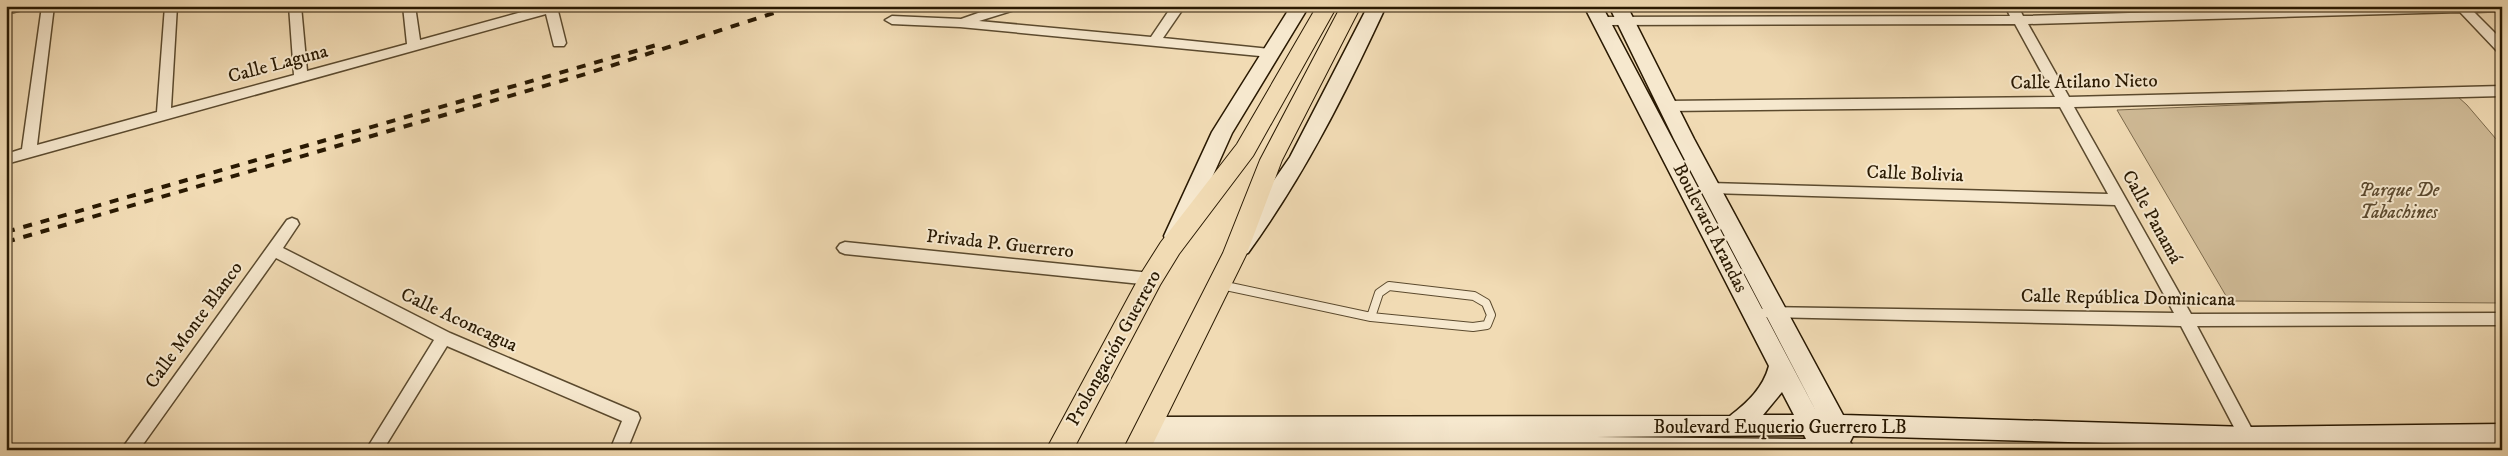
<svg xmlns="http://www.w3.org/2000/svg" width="2508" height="456" font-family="'IM FELL DW Pica',serif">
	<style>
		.green { fill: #cfba96; stroke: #7c6a4c }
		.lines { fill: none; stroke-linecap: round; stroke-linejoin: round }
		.lane-casing { stroke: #5b4a2e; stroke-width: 10 }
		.street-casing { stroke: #5b4a2e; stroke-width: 3 }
		.secondary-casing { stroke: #291902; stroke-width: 3 }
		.primary-casing { stroke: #291902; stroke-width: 2 }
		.lane { stroke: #f6e8ce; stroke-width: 8 }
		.street { fill: #f6e8ce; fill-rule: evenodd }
		.secondary { fill: #f6e8ce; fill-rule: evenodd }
		.primary { fill: #f1dbb4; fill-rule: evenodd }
		.rail { stroke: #291902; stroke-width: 4; stroke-dasharray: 9 9; stroke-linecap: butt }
		.labels { text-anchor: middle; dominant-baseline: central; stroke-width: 4; stroke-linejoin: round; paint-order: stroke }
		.street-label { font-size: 19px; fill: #291902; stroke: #f6e8ce }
		.park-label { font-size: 19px; font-style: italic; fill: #5b492e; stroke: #f6e8ce }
	</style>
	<rect width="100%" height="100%" fill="#f1dbb4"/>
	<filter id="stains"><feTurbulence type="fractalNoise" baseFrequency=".004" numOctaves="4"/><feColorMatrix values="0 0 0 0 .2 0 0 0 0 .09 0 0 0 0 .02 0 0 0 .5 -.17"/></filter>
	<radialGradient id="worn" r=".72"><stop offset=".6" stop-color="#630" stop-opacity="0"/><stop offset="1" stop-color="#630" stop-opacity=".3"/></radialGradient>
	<!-- green -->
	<path class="green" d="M2457 96 2467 105 2502 146V303L2229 301 2117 110Z"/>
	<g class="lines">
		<!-- lane casing -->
		<g class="lane-casing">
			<path id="lane" d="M1221 285 1371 317
				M1389 286 1474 296 1486 303 1491 315 1487 325 1473 327 1371 317 1379 293Z"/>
		</g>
		<!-- street casing -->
		<g class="street-casing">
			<path id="street" d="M6 6H27L26 9 6 14Z
				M42 6H54L37 145 157 112 165 6H177L171 108 294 75 289 6H301L307 71 407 44 403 6H415L420 40 544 6H566L558 11 566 43 564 46H554L546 14 6 164V154L22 149Z
				M998 6H1019L1018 9 979 21 1151 37 1172 6H1185L1163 38 1270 49 1277 53 1270 57 960 27 892 24 885 20 892 16 961 19Z
				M2005 6H2018L2023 16 2374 6H2502V11L2474 12 2502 40V52L2497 51 2460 12 2028 24 2069 97 2502 86V96L2074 107 2191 314 2502 313V325L2197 326 2263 450H2246L2181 326 1762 317 1760 313 1762 309 1768 307 2174 313 2115 205 1710 193 1705 192 1703 188 1705 184 1710 183 2108 194 2060 107 1667 111 1660 106 1667 101 2055 97 2015 24 1601 25 1594 21 1601 17 2010 16Z
				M292 218 297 220 299 224 283 248 450 333 638 413 640 418 627 450H610L622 421 447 346 383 450H366L434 340 276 258 139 450H121L287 220Z
				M845 242 1151 273 1156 275 1159 279 1156 283 1151 285 845 254 840 252 837 248 840 244Z"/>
		</g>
		<!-- secondary casing -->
		<g class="secondary-casing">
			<path id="secondary" d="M1291 6H1309L1232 133 1183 242 1175 244 1167 242 1164 236 1212 132Z
				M1368 6H1386C1346 92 1304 176 1248 253L1240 255 1232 253 1229 247 1232 241 1290 157Z
				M1584 6H1602L1817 413 1674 139 1609 6H1627L1694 139 1843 415 2248 427 2502 424V444L2248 447 1853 436 1850 442 1856 450H1131L1128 443 1131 436 1139 433 1136 427 1140 420 1148 417 1730 416C1748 402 1763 388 1769 366ZM1782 392 1794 415H1763ZM1804 435 1806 439 1597 437Z"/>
		</g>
		<!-- primary casing -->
		<g class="primary-casing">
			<path id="primary" d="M1317 6H1337L1253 156 1179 254 1160 285 1073 450H1046L1142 272 1161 242 1237 144Z
				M1341 6H1361L1282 160 1247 253 1150 450H1123L1223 253 1260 160Z"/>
		</g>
		<!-- lane -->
		<use href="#lane" class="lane"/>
		<!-- street -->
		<use href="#street" class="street"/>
		<!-- secondary -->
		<use href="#secondary" class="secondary"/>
		<!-- primary -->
		<use href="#primary" class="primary"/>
		<!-- rail -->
		<path class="rail" d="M6 232 660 44
			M6 242 589 73 795 6"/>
	</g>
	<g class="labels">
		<!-- street labels -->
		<g class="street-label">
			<text transform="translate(278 64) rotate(-15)">Calle Laguna</text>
			<text transform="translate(2084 82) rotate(-1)">Calle Atilano Nieto</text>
			<text transform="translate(1915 174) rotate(2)">Calle Bolivia</text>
			<text transform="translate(2152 217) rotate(61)">Calle Panamá</text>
			<text transform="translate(1710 228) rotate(63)">Boulevard Arandas</text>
			<text transform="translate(1000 244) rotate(6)">Privada P. Guerrero</text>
			<text transform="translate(2128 298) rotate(1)">Calle República Dominicana</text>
			<text transform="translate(459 320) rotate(25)">Calle Aconcagua</text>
			<text transform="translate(194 325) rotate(-54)">Calle Monte Blanco</text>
			<text transform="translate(1114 348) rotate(-61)">Prolongación Guerrero</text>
			<text x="1780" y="427">Boulevard Euquerio Guerrero LB</text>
		</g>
		<!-- park labels -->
		<g class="park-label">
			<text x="2399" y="190">Parque De<tspan x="2399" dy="22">Tabachines</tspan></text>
		</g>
	</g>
	<!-- margin -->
	<rect width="2508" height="456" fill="none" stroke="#f1dbb4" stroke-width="25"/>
	<rect x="8" y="8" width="2493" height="441" fill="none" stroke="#291902" stroke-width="2.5"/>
	<rect x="12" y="12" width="2483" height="431" fill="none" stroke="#291902"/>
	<rect width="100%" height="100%" filter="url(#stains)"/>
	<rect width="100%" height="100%" fill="url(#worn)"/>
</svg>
